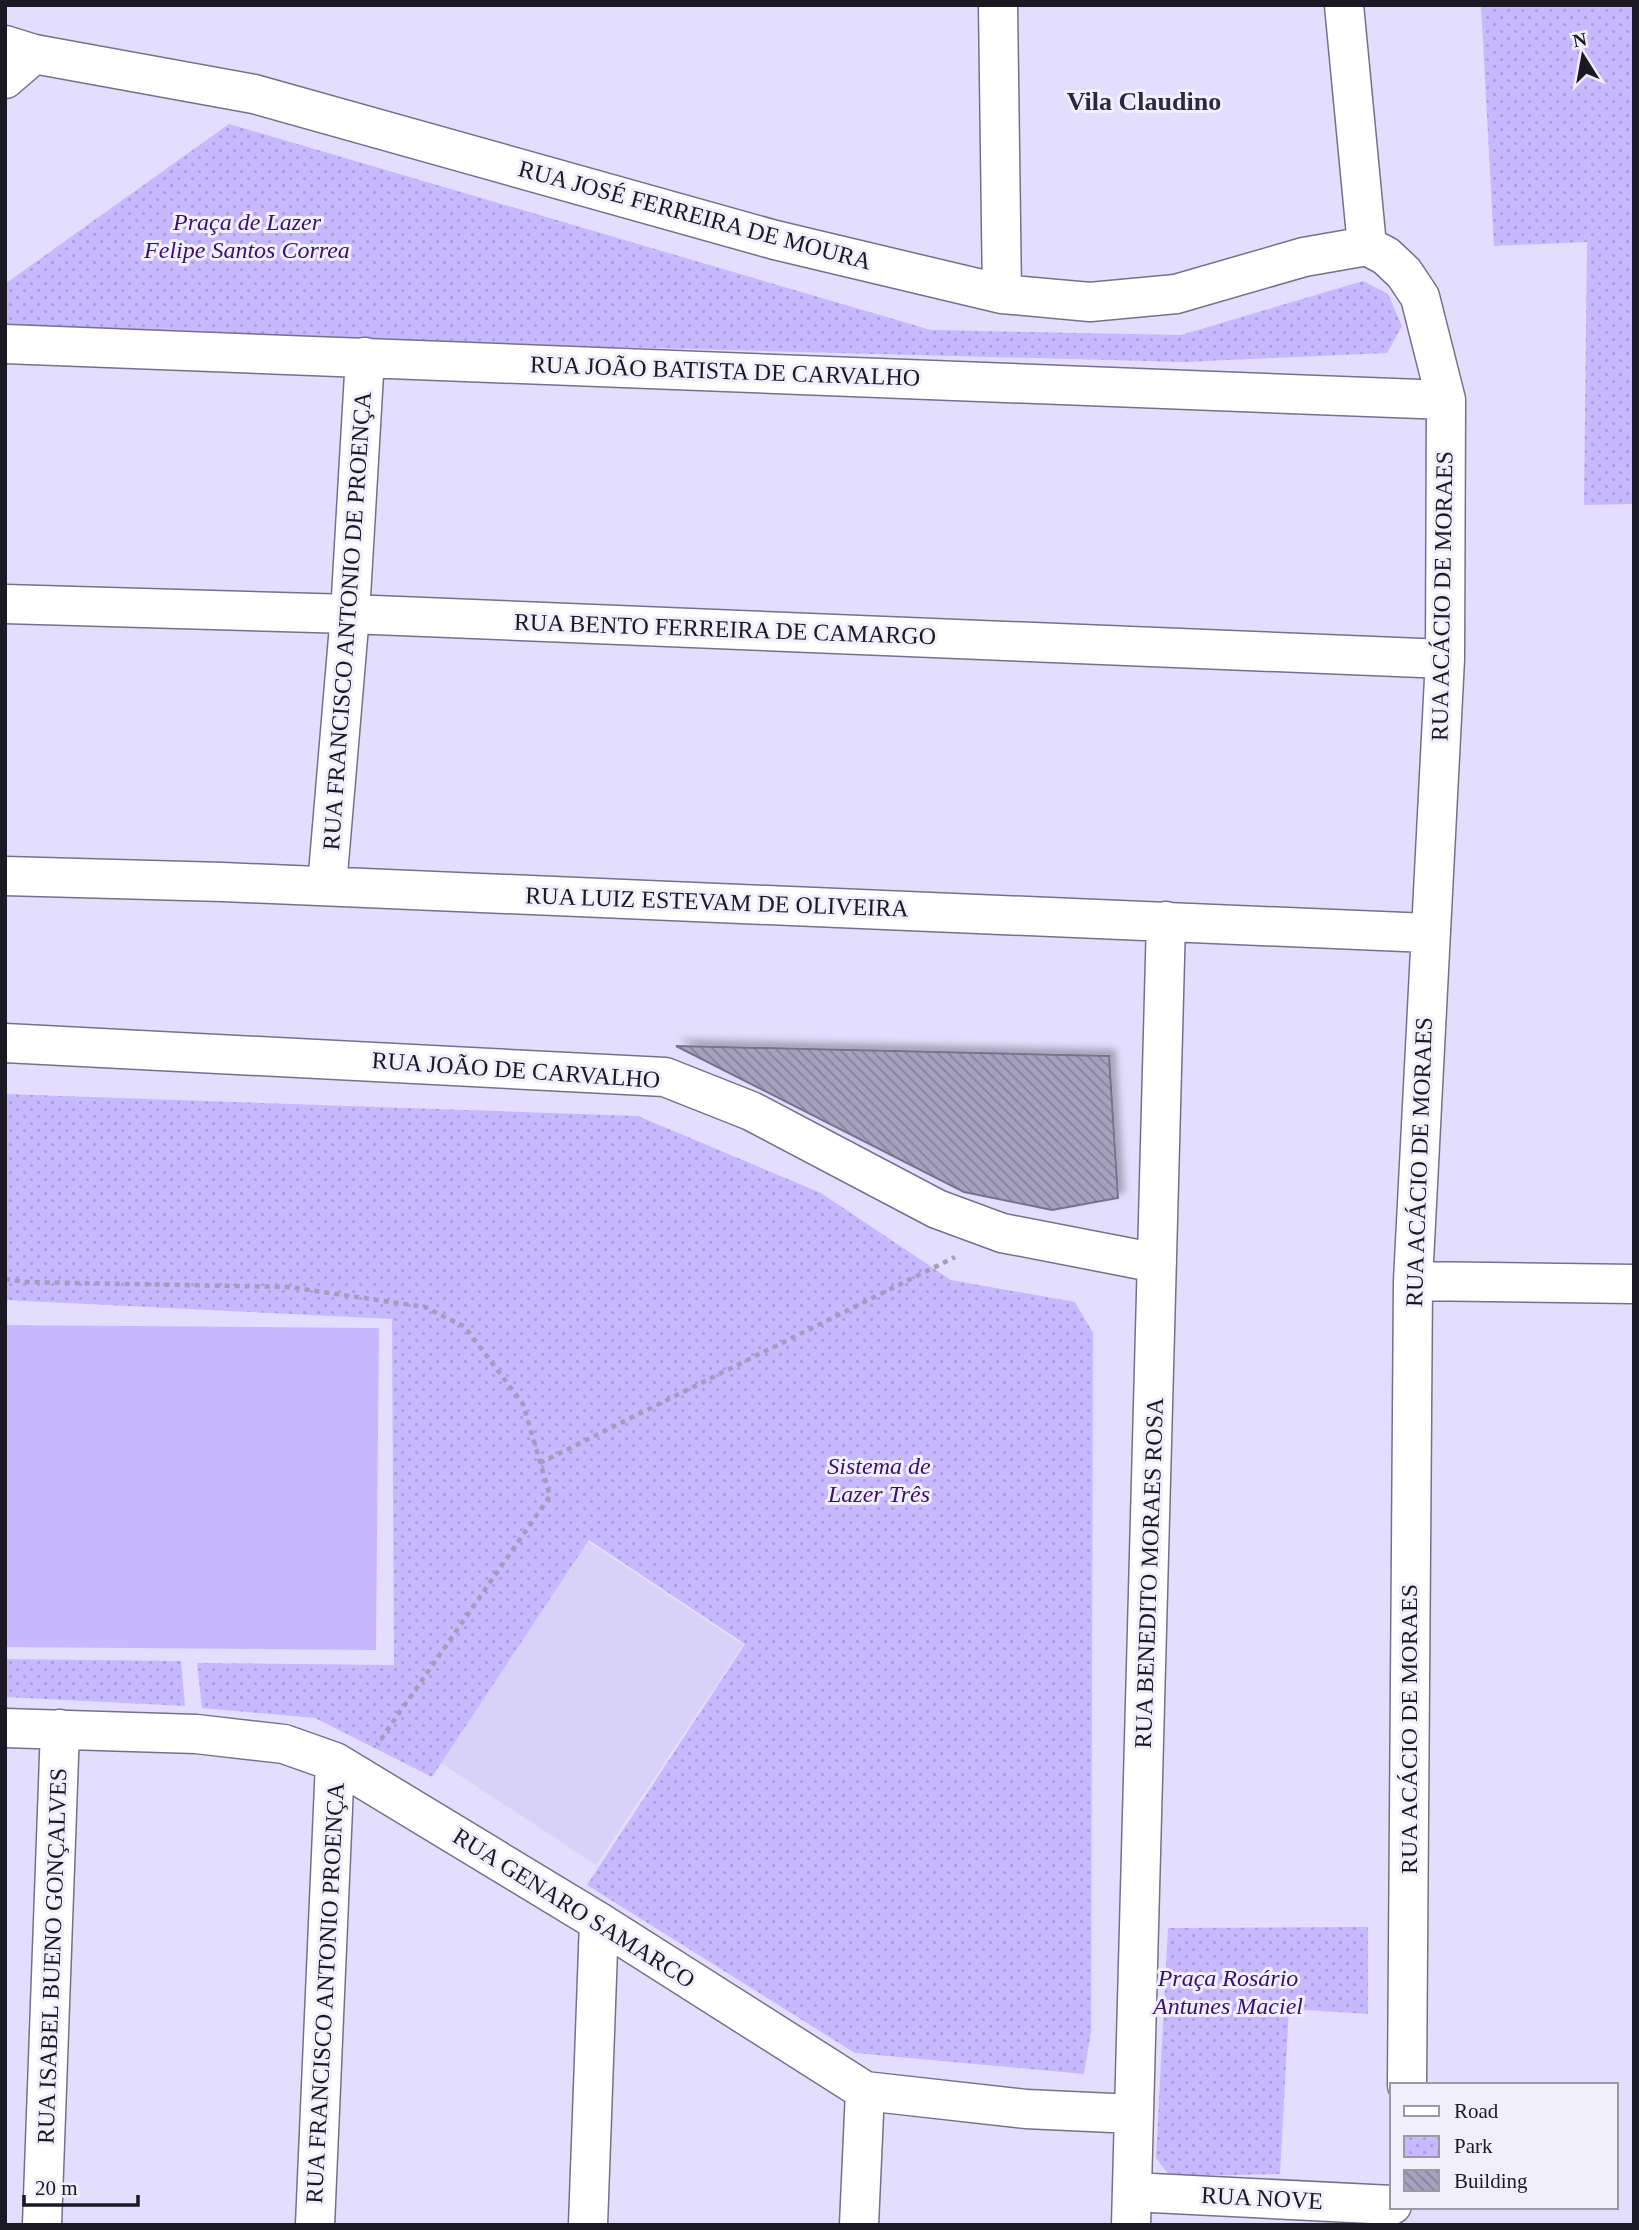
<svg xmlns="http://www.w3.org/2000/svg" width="1639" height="2230" font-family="'Times New Roman',serif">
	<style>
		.built { fill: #d8d1f8 }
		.park { fill: url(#park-dots) }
		.pitch { fill: #c7b8ff }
		.building { fill: url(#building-back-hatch); stroke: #78728e; stroke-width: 2; filter: url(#shadow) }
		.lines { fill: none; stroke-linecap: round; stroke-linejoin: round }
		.minor-casing { stroke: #75708c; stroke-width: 41 }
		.path { stroke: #a39eb8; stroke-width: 4.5; stroke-dasharray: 5 5; stroke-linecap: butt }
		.minor { stroke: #fff; stroke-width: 38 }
		.labels { text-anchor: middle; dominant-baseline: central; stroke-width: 6; stroke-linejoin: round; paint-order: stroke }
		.street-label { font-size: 24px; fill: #1b1924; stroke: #f1effc }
		.park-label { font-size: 24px; font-style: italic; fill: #390e75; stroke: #f1effc }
		.neighbourhood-label { font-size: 26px; font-weight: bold; fill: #2d2840; stroke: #f1effc }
	</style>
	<defs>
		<pattern id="park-dots" width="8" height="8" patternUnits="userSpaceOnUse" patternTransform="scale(1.75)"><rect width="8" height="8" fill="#c7b8ff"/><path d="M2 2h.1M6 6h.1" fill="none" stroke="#aa9eda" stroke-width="1.8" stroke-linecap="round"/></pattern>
		<pattern id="building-back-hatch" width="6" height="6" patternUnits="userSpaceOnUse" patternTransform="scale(1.75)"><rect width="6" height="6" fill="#a7a1bf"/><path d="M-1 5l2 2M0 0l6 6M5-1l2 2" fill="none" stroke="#87829b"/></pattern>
		<filter id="shadow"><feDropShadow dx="6" dy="-6" stdDeviation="3.5" flood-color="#0004"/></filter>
	</defs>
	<rect width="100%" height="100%" fill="#e4defe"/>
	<!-- built -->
	<path class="built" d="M588 1542 743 1645 596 1865 441 1763Z"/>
	<!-- park -->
	<path class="park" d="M1481 5H1634V504L1584 505 1587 242 1494 246Z
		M229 124 931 330 1181 335 1363 281 1388 294 1402 326 1387 353 1184 362 5 331V284Z
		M5 1094 638 1116 821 1193 951 1280 1075 1302 1093 1333 1091 2032 1084 2074 855 2053 587 1885 745 1644 589 1540 432 1777 315 1718 202 1708 197 1663 394 1665 392 1319 5 1300Z
		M5 1659 181 1661 185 1706 5 1697Z
		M1368 1927V2014L1289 2009 1280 2174 1170 2176 1156 2158 1168 1928Z"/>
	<!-- pitch -->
	<path class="pitch" d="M5 1325 379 1328 376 1650 5 1647Z"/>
	<!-- building -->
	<path class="building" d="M676 1046 1109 1056 1118 1198 1052 1210 964 1192Z"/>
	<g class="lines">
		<!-- minor casing -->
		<g class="minor-casing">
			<path id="minor" d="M998 5 1002 294
				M1344 5 1367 246
				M5 45 34 54 254 94 775 240 1002 294 1090 302 1176 294 1304 257 1367 246 1386 256 1404 273 1420 297 1446 400 1445 659 1413 1281 1407 2085
				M5 79 34 54
				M5 344 1446 400
				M5 604 350 614 1445 659
				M5 876 223 882 1428 933
				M327 886 350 614 365 357
				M5 1043 665 1077 751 1111 937 1209 1002 1233 1157 1263
				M1413 1281 1634 1284
				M5 1728 196 1734 284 1744 335 1762 599 1922 865 2091 1026 2109 1134 2114
				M1132 2192 1392 2205
				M42 2225 60 1729
				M315 2225 335 1762
				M588 2225 599 1922
				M859 2225 865 2091
				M1131 2225 1166 921"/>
		</g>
		<!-- path -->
		<path class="path" d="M5 1279 24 1282 289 1287 425 1307 465 1327 523 1404 550 1496 377 1745
			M540 1463 955 1257"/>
		<!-- minor -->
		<use href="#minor" class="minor"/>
	</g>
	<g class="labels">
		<!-- street labels -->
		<g class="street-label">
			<text transform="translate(695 215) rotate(15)">RUA JOSÉ FERREIRA DE MOURA</text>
			<text transform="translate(725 371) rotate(2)">RUA JOÃO BATISTA DE CARVALHO</text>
			<text transform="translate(1442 596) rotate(-89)">RUA ACÁCIO DE MORAES</text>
			<text transform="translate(347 621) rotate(-86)">RUA FRANCISCO ANTONIO DE PROENÇA</text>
			<text transform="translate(725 629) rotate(2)">RUA BENTO FERREIRA DE CAMARGO</text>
			<text transform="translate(717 902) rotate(2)">RUA LUIZ ESTEVAM DE OLIVEIRA</text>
			<text transform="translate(516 1070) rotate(4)">RUA JOÃO DE CARVALHO</text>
			<text transform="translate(1419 1162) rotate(-88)">RUA ACÁCIO DE MORAES</text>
			<text transform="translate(1149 1573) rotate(-88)">RUA BENEDITO MORAES ROSA</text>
			<text transform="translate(1409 1729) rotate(-90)">RUA ACÁCIO DE MORAES</text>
			<text transform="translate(574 1908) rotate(32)">RUA GENARO SAMARCO</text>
			<text transform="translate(52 1956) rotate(-88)">RUA ISABEL BUENO GONÇALVES</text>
			<text transform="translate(325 1993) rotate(-87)">RUA FRANCISCO ANTONIO PROENÇA</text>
			<text transform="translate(1262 2198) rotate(3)">RUA NOVE</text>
		</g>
		<!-- park labels -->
		<g class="park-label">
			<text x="247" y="222">Praça de Lazer<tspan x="247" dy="28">Felipe Santos Correa</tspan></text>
			<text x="879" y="1466">Sistema de<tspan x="879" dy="28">Lazer Três</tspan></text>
			<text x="1228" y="1978">Praça Rosário<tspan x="1228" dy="28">Antunes Maciel</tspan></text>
		</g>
		<!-- neighbourhood labels -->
		<g class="neighbourhood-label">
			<text x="1144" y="101">Vila Claudino</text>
		</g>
	</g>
	<!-- border -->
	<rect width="1639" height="2230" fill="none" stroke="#1b1924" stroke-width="14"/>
	<!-- legend -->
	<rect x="1390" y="2083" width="228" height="126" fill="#f1effc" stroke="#9b99a6" stroke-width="2"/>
	<rect x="1404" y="2106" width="35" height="10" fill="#ffffff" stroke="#9b99a6" stroke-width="2"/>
	<text x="1454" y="2118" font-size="21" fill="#1b1924">Road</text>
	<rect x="1404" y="2136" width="35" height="21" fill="url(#park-dots)" stroke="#9b99a6" stroke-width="2"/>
	<text x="1454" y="2153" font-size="21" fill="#1b1924">Park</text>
	<rect x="1404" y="2170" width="35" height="21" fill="url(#building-back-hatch)" stroke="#9b99a6" stroke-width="2"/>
	<text x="1454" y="2188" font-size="21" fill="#1b1924">Building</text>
	<!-- north arrow -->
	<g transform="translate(1583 56) rotate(349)" stroke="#f1effc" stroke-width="5" paint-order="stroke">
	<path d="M0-5L12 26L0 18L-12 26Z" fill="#1b1924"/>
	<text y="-10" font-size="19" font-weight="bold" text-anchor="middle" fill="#1b1924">N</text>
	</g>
	<!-- scale -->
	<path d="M24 2195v10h114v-10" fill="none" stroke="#1b1924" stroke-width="3.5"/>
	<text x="35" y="2195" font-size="21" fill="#1b1924" stroke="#f1effc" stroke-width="5" paint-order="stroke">20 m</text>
</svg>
